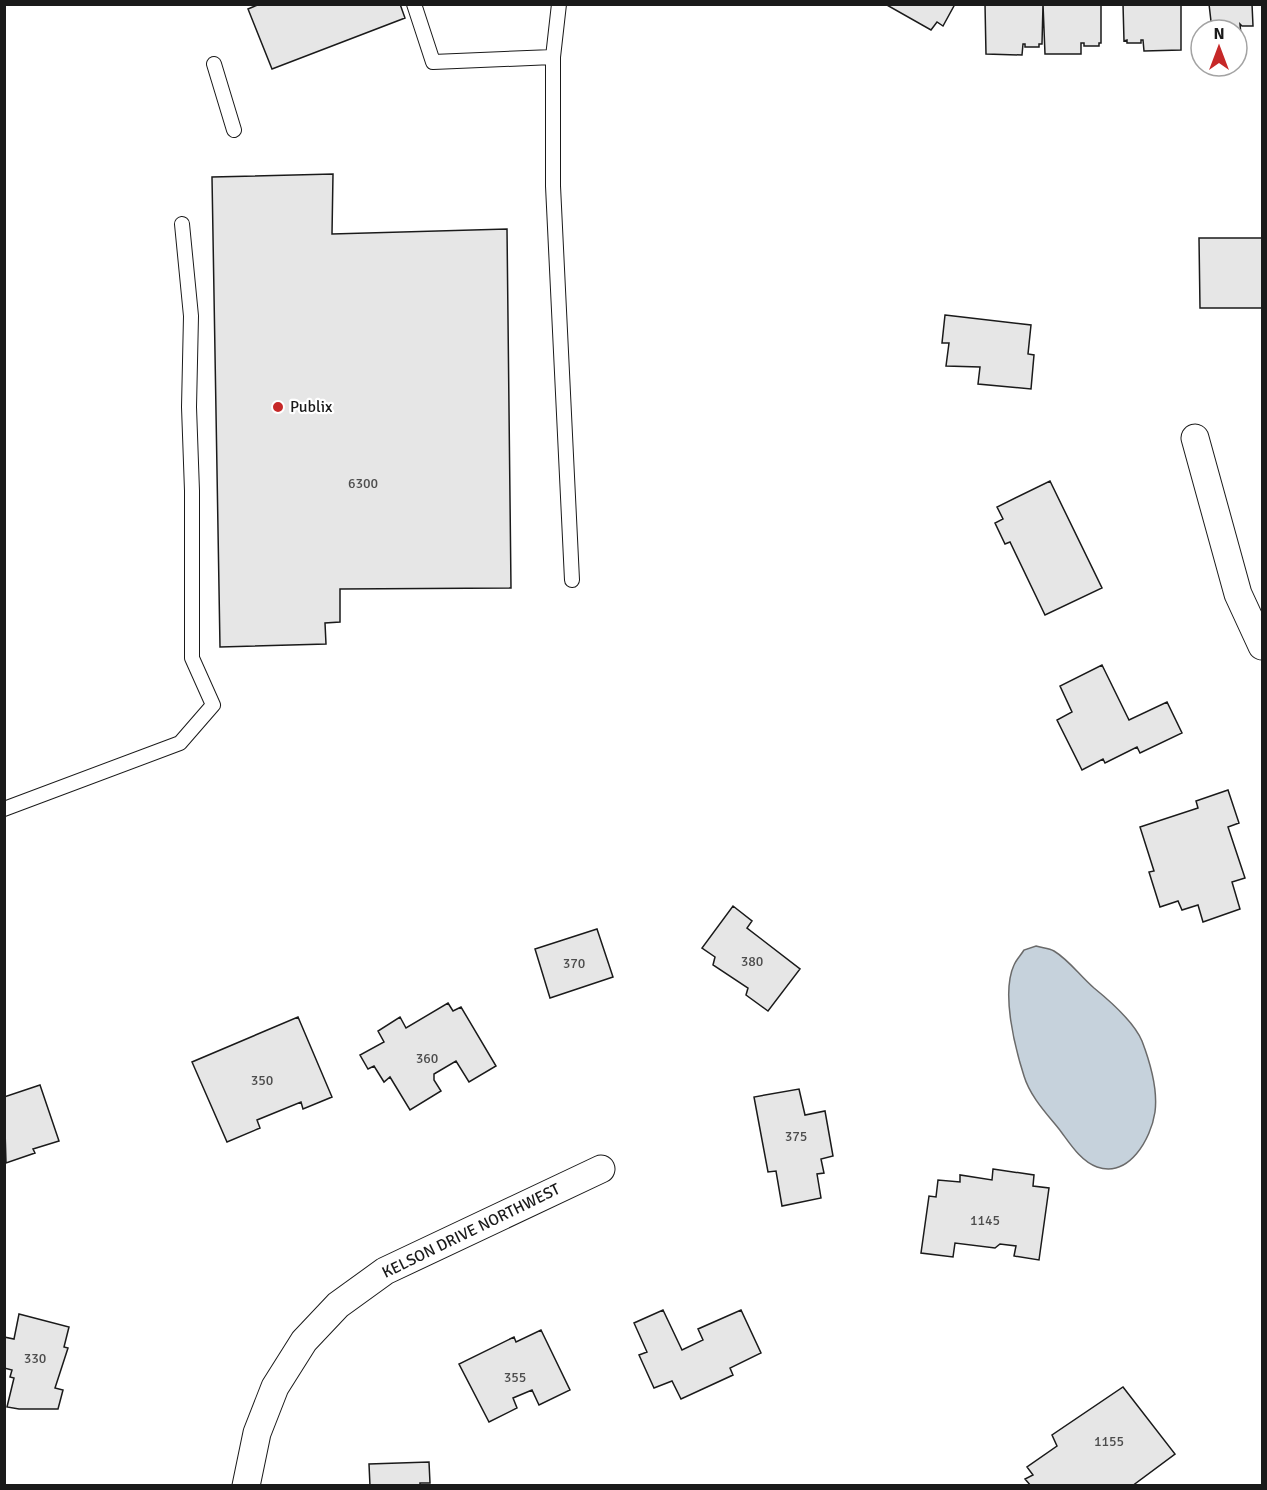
<svg xmlns="http://www.w3.org/2000/svg" width="1267" height="1490" font-family="Signika,sans-serif">
	<style>
		.water { fill: #c6d2dc; stroke: #6a6a6a; stroke-width: 1.5 }
		.building { fill: #e6e6e6; stroke: #1a1a1a; stroke-width: 1.5 }
		.lines { fill: none; stroke-linecap: round; stroke-linejoin: round }
		.lane-casing { stroke: #1a1a1a; stroke-width: 16 }
		.street-casing { stroke: #1a1a1a; stroke-width: 29 }
		.lane { stroke: #fff; stroke-width: 14 }
		.street { stroke: #fff; stroke-width: 27 }
		.poi-dot { fill: #c62828; stroke: #fff; stroke-width: 2 }
		.labels { text-anchor: middle; dominant-baseline: central; stroke-width: 4.5; stroke-linejoin: round; paint-order: stroke }
		.number-label { font-size: 14px; fill: #4d4d4d }
		.poi-label { font-size: 16px; fill: #1a1a1a; stroke: #fff; text-anchor: start }
		.street-label { font-size: 16px; fill: #1a1a1a; stroke: #fff }
	</style>
	<rect width="100%" height="100%" fill="#fff"/>
	<!-- water -->
	<path class="water" d="M1036 946C1042 948 1049 948 1054 951 1069 960 1080 976 1094 988 1110 1001 1134 1022 1142 1041 1150 1062 1158 1089 1155 1112 1151 1139 1129 1178 1097 1167 1080 1161 1069 1142 1059 1129 1046 1113 1030 1096 1024 1076 1015 1048 1001 993 1014 965 1016 960 1021 955 1024 950Z"/>
	<!-- building -->
	<path class="building" d="M400 4 405 18 272 69 248 9 260 4Z
		M885 4H955L943 26 937 22 931 30Z
		M985 4H1043L1042 44H1039V47H1025V44H1023L1022 55 986 54Z
		M1043 4H1101V43H1099V46H1084V43H1081V54H1045Z
		M1123 4H1181V50L1144 51 1143 40H1141V43H1127V40L1124 41Z
		M1209 4H1252L1253 26H1242L1240 24 1241 35H1237V30H1212Z
		M333 174 332 234 507 229 511 588 340 589V622L325 623 326 644 220 647 212 177Z
		M1199 238H1262V308H1200Z
		M945 315 1031 325 1028 354 1034 355 1031 389 978 384 980 367 946 366 949 343H942Z
		M1050 481 1102 588 1045 615 1010 542 1005 544 995 523 1003 519 997 507Z
		M1102 665 1129 720 1167 702 1182 733 1140 753 1137 747 1105 763 1103 759 1082 770 1057 720 1072 712 1060 686Z
		M1228 790 1239 823 1228 827 1245 878 1232 882 1240 909 1203 922 1198 905 1182 910 1178 901 1160 907 1149 872 1154 871 1140 827 1198 808 1196 801Z
		M733 906 752 921 747 928 800 969 768 1011 746 995 748 988 713 965 715 957 702 948Z
		M597 929 613 977 550 998 535 949Z
		M448 1003 453 1011 461 1007 496 1066 469 1082 456 1061 434 1074V1080L441 1091 410 1110 390 1077 384 1082 374 1066 368 1069 360 1055 384 1042 378 1031 400 1017 406 1028Z
		M298 1017 332 1097 303 1109 301 1102 257 1120 260 1128 227 1142 192 1062Z
		M40 1085 59 1141 33 1149 35 1153 6 1163 4 1097Z
		M799 1089 805 1115 825 1111 833 1156 821 1159 824 1173 817 1174 821 1198 782 1206 776 1171 768 1172 754 1097Z
		M993 1169 1034 1175 1033 1186 1049 1188 1039 1260 1014 1256 1016 1246 1000 1244 995 1248 955 1243 953 1257 921 1253 929 1196 936 1197 938 1180 960 1182V1175L992 1180Z
		M663 1310 682 1350 703 1340 698 1329 741 1310 761 1353 730 1368 733 1375 681 1399 672 1381 654 1388 639 1355 647 1352 634 1323Z
		M19 1314 69 1327 64 1347 68 1348 55 1388 63 1390 58 1409H19L7 1407 14 1378 10 1377 12 1370 4 1368V1337L14 1339Z
		M541 1330 570 1390 539 1405 532 1390 513 1398 517 1408 489 1422 459 1364 514 1337 516 1342Z
		M1123 1387 1175 1454 1132 1486H1031L1025 1479 1033 1475 1027 1467 1057 1446 1052 1435Z
		M429 1462 430 1483H420V1486H370L369 1464Z"/>
	<g class="lines">
		<!-- lane casing -->
		<g class="lane-casing">
			<path id="lane" d="M414 4 433 62 553 57
				M559 4 553 57V186L572 580
				M214 64 234 130
				M4 809 180 743 213 705 192 658V491L189 407 191 316 182 224"/>
		</g>
		<!-- street casing -->
		<g class="street-casing">
			<path id="street" d="M1195 438 1238 594 1262 646
				M246 1486 257 1433 275 1387 304 1341 338 1305 385 1271 601 1169"/>
		</g>
		<!-- lane -->
		<use href="#lane" class="lane"/>
		<!-- street -->
		<use href="#street" class="street"/>
	</g>
	<!-- markers -->
	<circle class="poi-dot" cx="278" cy="407" r="6"/>
	<g class="labels">
		<!-- number labels -->
		<g class="number-label">
			<text x="363" y="483">6300</text>
			<text x="752" y="961">380</text>
			<text x="574" y="963">370</text>
			<text x="427" y="1058">360</text>
			<text x="262" y="1080">350</text>
			<text x="796" y="1136">375</text>
			<text x="985" y="1220">1145</text>
			<text x="35" y="1358">330</text>
			<text x="515" y="1377">355</text>
			<text x="1109" y="1441">1155</text>
		</g>
		<!-- poi labels -->
		<g class="poi-label">
			<text x="290" y="407">Publix</text>
		</g>
		<!-- street labels -->
		<g class="street-label">
			<text transform="translate(471 1231) rotate(-26)">KELSON DRIVE NORTHWEST</text>
		</g>
	</g>
	<!-- border -->
	<rect width="1267" height="1490" fill="none" stroke="#1a1a1a" stroke-width="12"/>
	<!-- north arrow -->
	<g transform="translate(1219 48)"><circle r="28" fill="#ffffff" stroke="#a3a3a3" stroke-width="1.5"/>
	<path d="M0-4.5L10 22L0 15L-10 22Z" fill="#c62828"/>
	<text y="-9" font-size="16" font-weight="bold" text-anchor="middle" fill="#1a1a1a">N</text>
	</g>
</svg>
